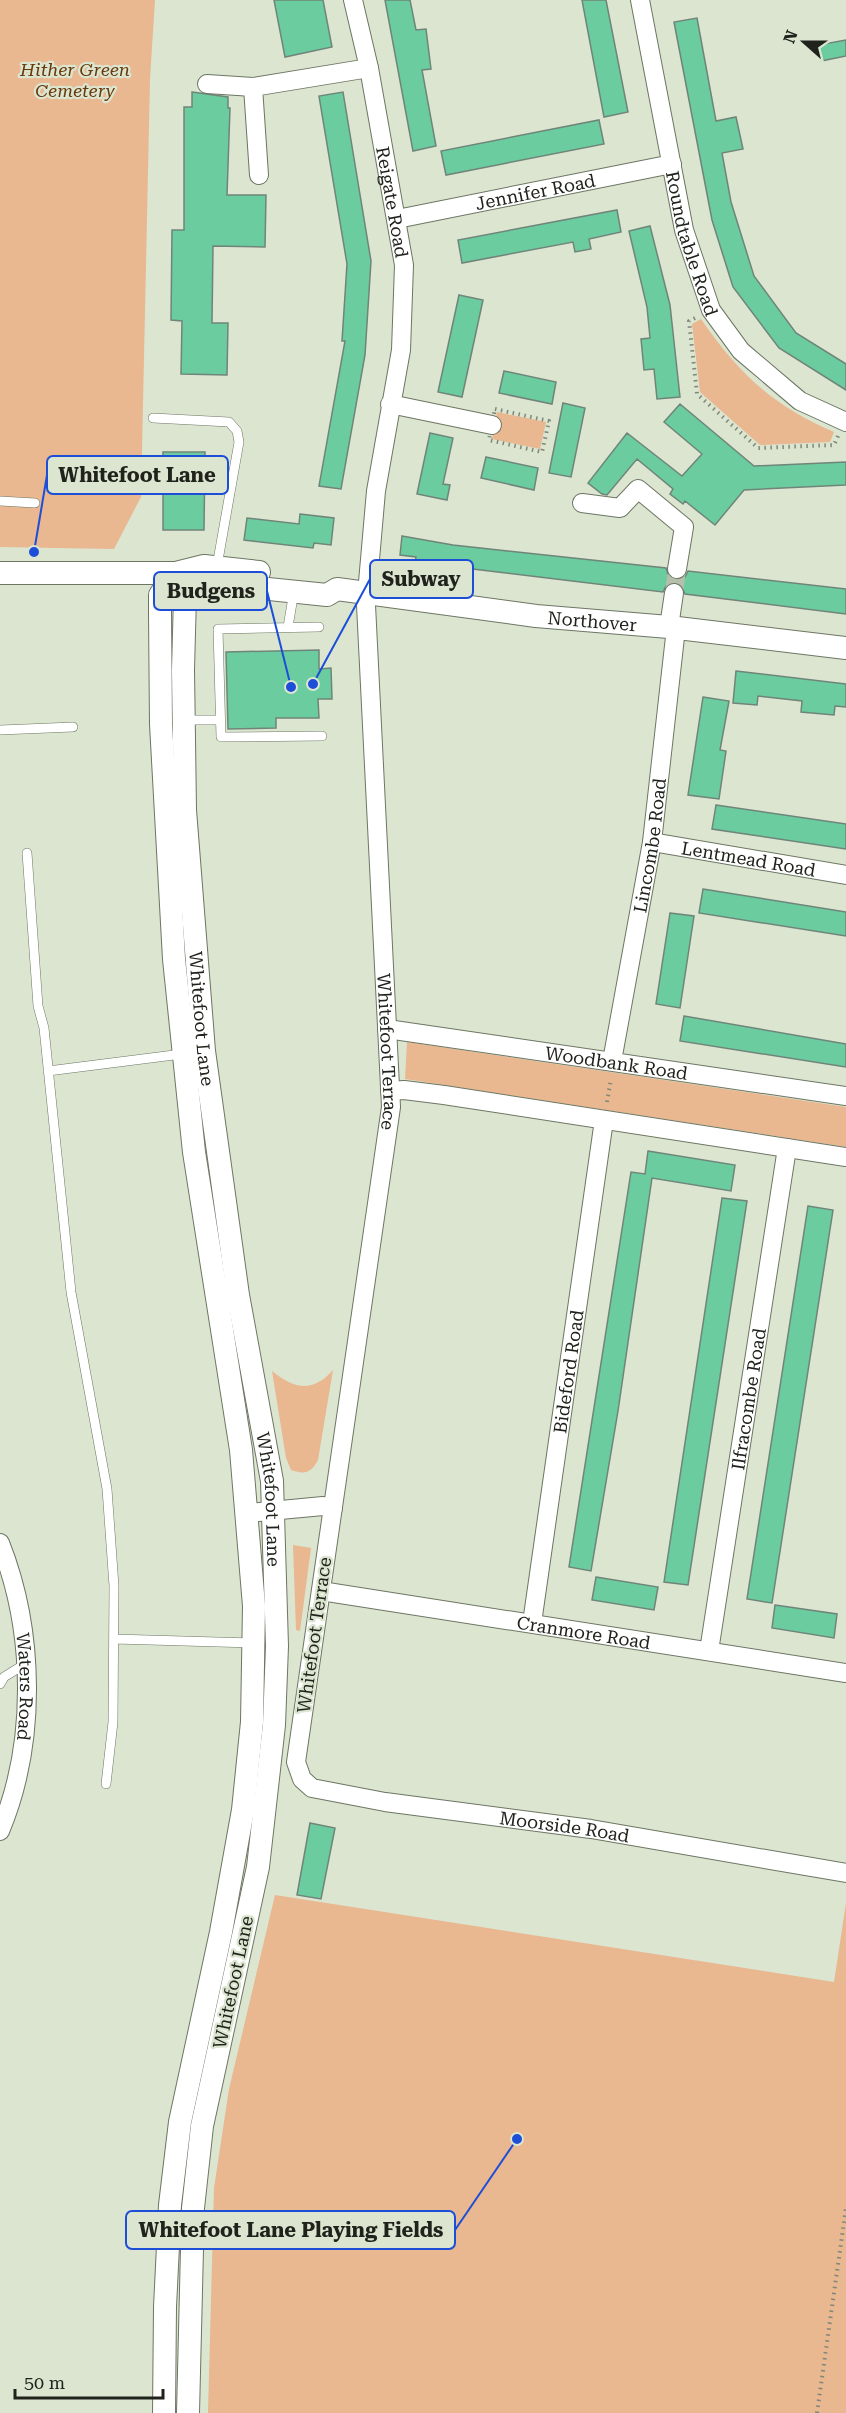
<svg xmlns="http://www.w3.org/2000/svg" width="846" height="2413" font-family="'Roboto Serif',serif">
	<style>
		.green { fill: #e9b790 }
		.building { fill: #6acc9f; stroke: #70857a; stroke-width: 1.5 }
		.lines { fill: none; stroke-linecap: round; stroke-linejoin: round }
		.minor-tunnel { stroke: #b6beac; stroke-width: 18; stroke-dasharray: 18 9; stroke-linecap: butt }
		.service-casing { stroke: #6d7663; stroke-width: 10 }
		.minor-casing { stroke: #6d7663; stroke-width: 20 }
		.tertiary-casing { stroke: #6d7663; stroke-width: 24 }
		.path { stroke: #808779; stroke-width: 4; stroke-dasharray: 1.5 4.5; stroke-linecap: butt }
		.service { stroke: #fff; stroke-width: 9 }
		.minor { stroke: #fff; stroke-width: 18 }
		.tertiary { stroke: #fff; stroke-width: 22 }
		.labels { text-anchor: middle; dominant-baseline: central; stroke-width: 4.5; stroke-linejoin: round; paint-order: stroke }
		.park-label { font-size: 18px; font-style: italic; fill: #68390a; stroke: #dbe5d0 }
		.street-label { font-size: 18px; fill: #20231c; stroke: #dbe5d0 }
		.leader { fill: none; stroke: #1d4ed8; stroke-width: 2 }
		.callout-dot { fill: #1d4ed8; stroke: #dbe5d0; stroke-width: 2 }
		.callout { fill: #dbe5d0; stroke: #1d4ed8; stroke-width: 2 }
		.callout-label { font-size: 20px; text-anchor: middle; font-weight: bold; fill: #20231c }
	</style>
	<rect width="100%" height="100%" fill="#dbe5d0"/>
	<!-- green -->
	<path class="green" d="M0 0H155L150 79 141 497 114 549 0 547Z
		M701 319C738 373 773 406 834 432L830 442 760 445 700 392 692 324Z
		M497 412 546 422 540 449 492 439Z
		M407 1042 846 1107V1147L405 1079Z
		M333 1370 318 1460C311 1473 305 1475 291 1470L286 1458 272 1371C294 1389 313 1393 333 1370Z
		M293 1545 311 1548 300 1631 296 1630Z
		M275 1895 834 1982 846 1903V2413H208L214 2188 229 2089Z"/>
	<!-- building -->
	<path class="building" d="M274 0H323L332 47 285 57Z
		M385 0H410L416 30 426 29 431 69 422 70 436 146 413 151Z
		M582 0H606L628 112 604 117Z
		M697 18 716 121 736 117 743 149 722 153 731 202 754 276 796 333 846 364V390L779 348 733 287 712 220 674 22Z
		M846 40V56L821 61 818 45Z
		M192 92 228 97V108H230L227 195H266L265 247 213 246 212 323H228L227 375 181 374 182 321 171 320 172 230H184V107H192Z
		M343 92 371 261 365 355 341 489 319 486 345 341H342L347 264 319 96Z
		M599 120 604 144 446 175 441 151Z
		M617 210 621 232 589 239 591 249 575 252 573 242 462 263 458 240Z
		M650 226 670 305 680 397 657 399 654 369 644 370 641 339 650 338 647 307 629 231Z
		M459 295 483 300 462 397 438 392Z
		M504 371 556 382 552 404 499 393Z
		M563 403 585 408 571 477 549 473Z
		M680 404 754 466 846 462V485L744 490 715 525 685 501 683 504 670 494 673 489 637 459 607 495 602 494 588 483 627 433 682 476 702 454 664 422Z
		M430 433 453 438 443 484 450 485 447 500 417 494Z
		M163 452H205L204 530H163Z
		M486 457 538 468 534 490 481 478Z
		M300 514 334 518 331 545 314 543 313 548 244 540 247 518 299 524Z
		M402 536 453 545 666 568 669 577 676 580 685 577 688 571 846 589V614L685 594 681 585 675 582 666 586 663 592 415 562 416 557 400 555Z
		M319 650V669L331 668 332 699H318L319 718H276V728L228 729 226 652Z
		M736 671 846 684V707L835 706 834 715 801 712 802 701 758 696 757 705 733 703Z
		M703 697 729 701 720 750 726 751 719 799 688 795Z
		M716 805 846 824V849L712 829Z
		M703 889 846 912V936L699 913Z
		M670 913 694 916 680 1008 656 1004Z
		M684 1016 846 1044V1067L680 1041Z
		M648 1151 735 1165 731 1191 652 1178 618 1411 591 1571 569 1567 631 1172 645 1174Z
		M722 1198 747 1201 688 1585 664 1582Z
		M808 1206 833 1210 772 1603 747 1599Z
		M596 1577 658 1587 654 1610 592 1600Z
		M775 1605 837 1614 834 1638 772 1628Z
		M310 1823 335 1828 321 1899 297 1895Z"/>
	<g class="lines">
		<!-- minor-tunnel -->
		<path class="minor-tunnel" d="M674 593 677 569"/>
		<!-- service casing -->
		<g class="service-casing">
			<path id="service" d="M153 418 229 422 237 431 239 442 217 566
				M0 501 35 503
				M288 627 294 591
				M319 627 218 629 221 737 322 736
				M183 720H220
				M0 730 73 727
				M27 853 38 1006 44 1028 71 1292 107 1489 114 1586 113 1722 106 1784
				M48 1071 182 1054
				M114 1639 253 1643
				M0 1684 4 1677 25 1664"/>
		</g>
		<!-- minor casing -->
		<g class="minor-casing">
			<g id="minor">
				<path id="s1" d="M353 0 369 68 404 265 401 350 376 491 366 605 391 1107 296 1762 302 1779 312 1788 385 1802 591 1829 846 1873"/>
				<path id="s2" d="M640 0 684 230 711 310 741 351 800 401 846 422"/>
				<path d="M207 84 253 87"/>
				<path d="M259 175 253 87 369 68"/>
				<path id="s3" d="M397 219 672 164"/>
				<path d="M390 404 492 425"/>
				<path d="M582 503 620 508 638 489 684 527 677 569"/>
				<path d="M669 627 674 593"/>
				<path id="s4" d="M652 842 846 875"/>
				<path id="s5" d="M387 1029 846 1096"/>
				<path id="s6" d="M612 1061 652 842 676 628"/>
				<path d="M390 1091 404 1090 444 1095 846 1157"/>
				<path d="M248 1513 323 1506 333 1508"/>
				<path id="s7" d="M0 1543C35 1631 37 1743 0 1831"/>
				<path id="s8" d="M321 1591 846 1673"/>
				<path id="s9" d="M532 1623 604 1120"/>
				<path id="s10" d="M709 1651 787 1148"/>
			</g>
		</g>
		<!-- tertiary casing -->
		<g class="tertiary-casing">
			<g id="tertiary">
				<path d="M0 573H176L204 566 259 572"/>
				<path id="s11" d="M176 573 185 596 183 670 185 810 204 1051 238 1295 272 1481 277 1646 274 1725 258 1867 202 2126 193 2208 188 2413"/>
				<path id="s12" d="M176 573 201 582 327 595 337 589 536 616 669 627 846 648"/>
				<path d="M164 2413 165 2307 170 2205 180 2122 221 1932 243 1810 252 1722 254 1606 241 1450 194 1152 174 959 161 724 160 614V595L176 573"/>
			</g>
		</g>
		<!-- path -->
		<path class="path" d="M695 318 689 321 697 394 758 448 834 445 838 436
			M495 409 549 421 542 452 489 440Z
			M607 1102 611 1079
			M817 2413 846 2208"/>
		<!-- service -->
		<use href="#service" class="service"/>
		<!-- minor -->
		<use href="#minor" class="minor"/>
		<!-- tertiary -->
		<use href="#tertiary" class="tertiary"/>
	</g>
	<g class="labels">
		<!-- park labels -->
		<g class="park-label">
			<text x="75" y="69">Hither Green<tspan x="75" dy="21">Cemetery</tspan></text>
		</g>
		<!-- street labels -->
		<g class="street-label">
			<text stroke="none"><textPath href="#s3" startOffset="141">Jennifer Road</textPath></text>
			<text stroke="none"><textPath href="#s1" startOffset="206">Reigate Road</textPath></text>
			<text stroke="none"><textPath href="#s2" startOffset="249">Roundtable Road</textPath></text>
			<text stroke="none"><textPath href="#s12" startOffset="422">Northover</textPath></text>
			<text stroke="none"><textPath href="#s6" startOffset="219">Lincombe Road</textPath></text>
			<text stroke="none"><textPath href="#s4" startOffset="98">Lentmead Road</textPath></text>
			<text stroke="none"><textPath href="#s11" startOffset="448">Whitefoot Lane</textPath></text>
			<text stroke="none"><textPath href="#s1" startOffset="1060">Whitefoot Terrace</textPath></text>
			<text stroke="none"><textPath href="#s5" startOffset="232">Woodbank Road</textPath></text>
			<text stroke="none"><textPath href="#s9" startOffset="254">Bideford Road</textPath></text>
			<text stroke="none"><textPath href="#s10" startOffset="255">Ilfracombe Road</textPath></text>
			<text stroke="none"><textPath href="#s11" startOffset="934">Whitefoot Lane</textPath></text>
			<text stroke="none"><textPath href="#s8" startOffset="266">Cranmore Road</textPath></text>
			<text transform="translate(314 1635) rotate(-82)">Whitefoot Terrace</text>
			<text stroke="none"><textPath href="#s7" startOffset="147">Waters Road</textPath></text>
			<text stroke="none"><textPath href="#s1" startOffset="2064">Moorside Road</textPath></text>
			<text transform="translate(233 1982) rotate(-78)">Whitefoot Lane</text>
		</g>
	</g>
	<!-- callouts -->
	<path class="leader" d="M34 552L47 475M313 684L370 579M291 687L267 591M517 2139L455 2230"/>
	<g class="callout-dot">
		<circle cx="34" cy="552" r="6"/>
		<circle cx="313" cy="684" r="6"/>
		<circle cx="291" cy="687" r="6"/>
		<circle cx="517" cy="2139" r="6"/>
	</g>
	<g class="callout">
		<rect x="47" y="456" width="181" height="38" rx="6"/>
		<rect x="370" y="560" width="103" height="38" rx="6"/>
		<rect x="154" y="572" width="113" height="38" rx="6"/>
		<rect x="126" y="2211" width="329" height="38" rx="6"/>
	</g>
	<g class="callout-label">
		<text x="137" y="482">Whitefoot Lane</text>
		<text x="421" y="586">Subway</text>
		<text x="211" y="598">Budgens</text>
		<text x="291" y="2237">Whitefoot Lane Playing Fields</text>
	</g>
	<!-- north arrow -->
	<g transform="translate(804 42) rotate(291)" stroke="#dbe5d0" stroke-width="4.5" paint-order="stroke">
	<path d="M0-4.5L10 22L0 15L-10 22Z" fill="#20231c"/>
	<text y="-9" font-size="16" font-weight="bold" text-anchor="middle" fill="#20231c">N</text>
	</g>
	<!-- scale -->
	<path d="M15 2389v9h148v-9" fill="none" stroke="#20231c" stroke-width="3"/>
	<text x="24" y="2389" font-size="18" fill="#20231c" stroke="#dbe5d0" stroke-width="4.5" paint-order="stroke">50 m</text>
</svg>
